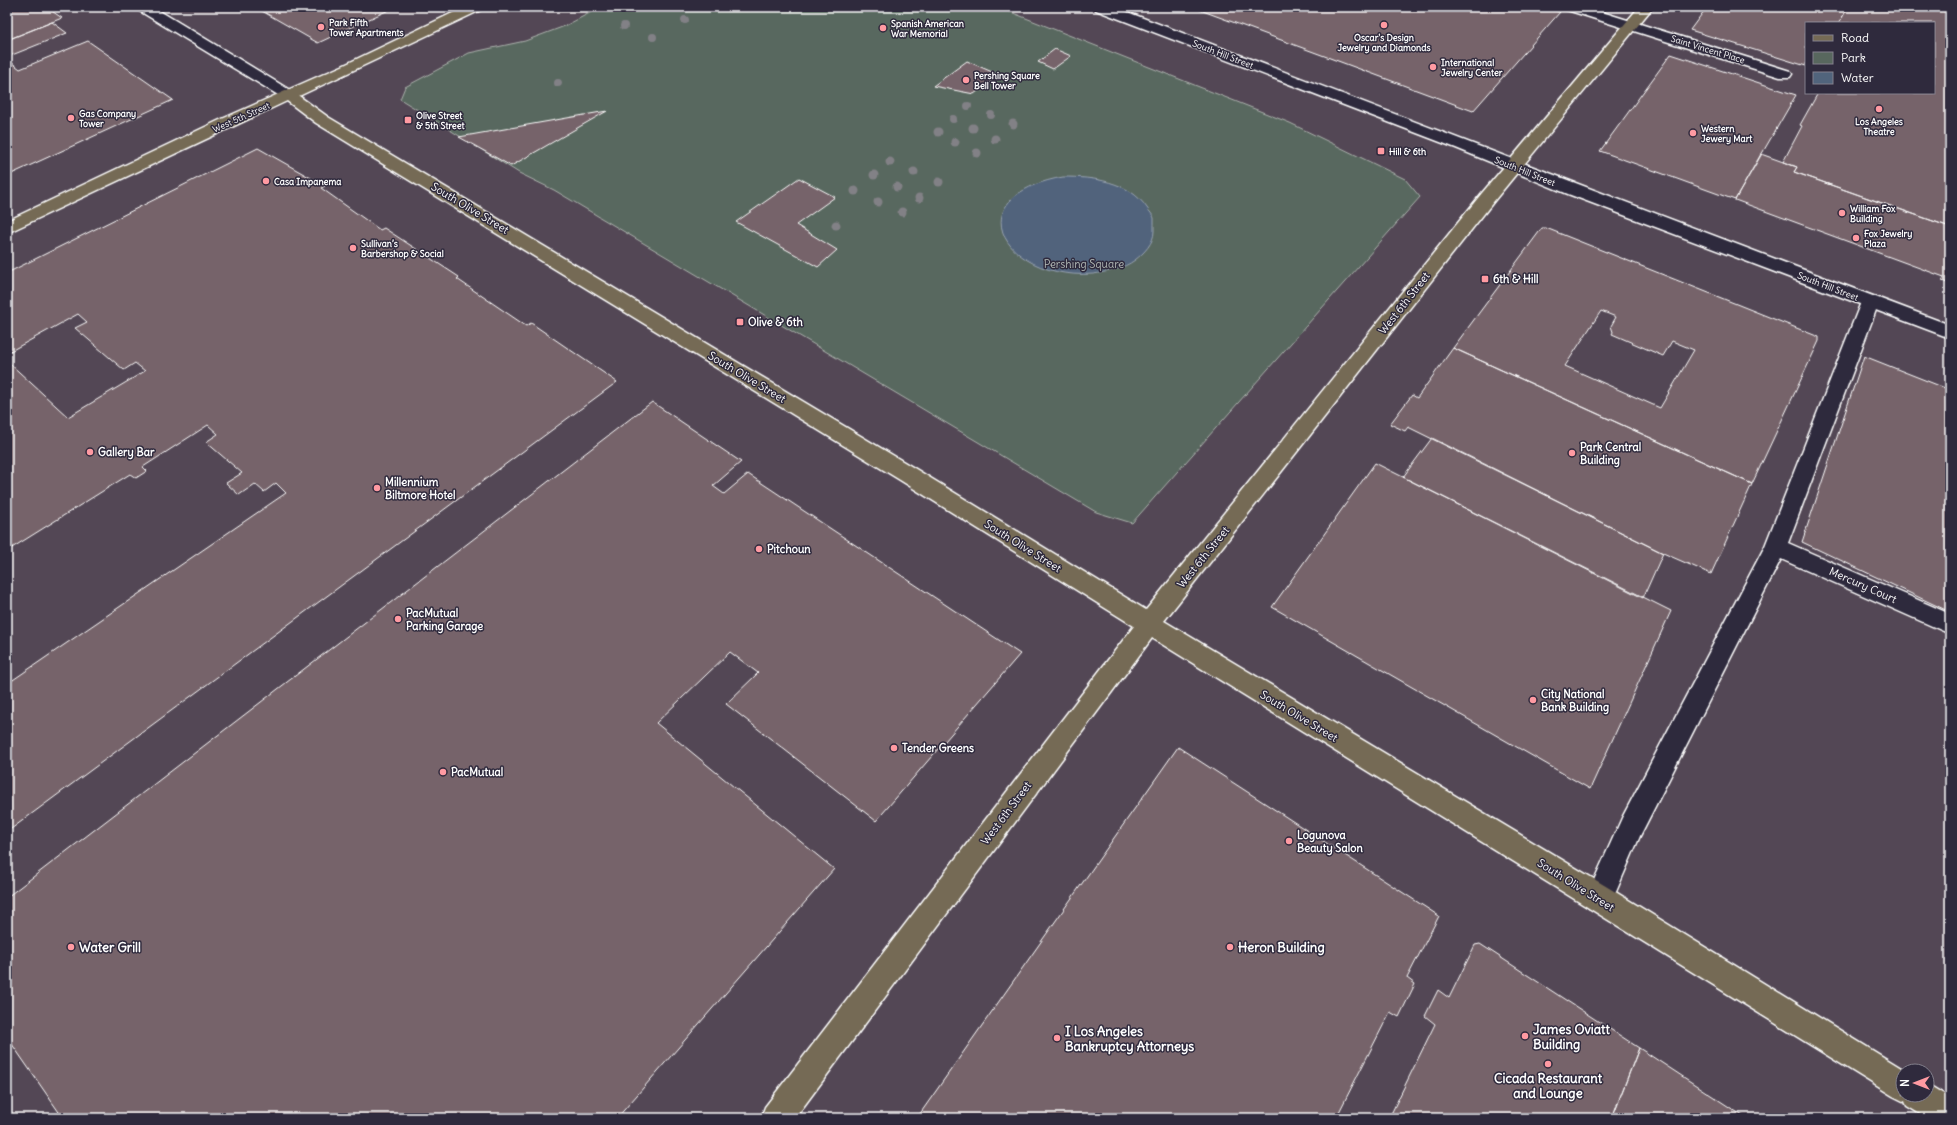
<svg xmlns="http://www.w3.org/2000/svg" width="1957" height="1125" font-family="Delius,sans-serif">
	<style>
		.built { fill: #534754; fill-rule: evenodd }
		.green { fill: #58675e; stroke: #acb3ae }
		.water { fill: #51647c; stroke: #97a2b0 }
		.building { fill: #76636a; stroke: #fff; fill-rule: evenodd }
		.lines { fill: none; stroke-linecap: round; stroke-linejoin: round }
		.lane-casing { stroke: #fff; stroke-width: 3 }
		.secondary-casing { stroke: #fff; stroke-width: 3 }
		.primary-casing { stroke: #fff; stroke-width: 3 }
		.lane { fill: #2f2a3d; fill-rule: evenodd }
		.secondary { fill: #2f2a3d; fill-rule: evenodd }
		.primary { fill: #756a55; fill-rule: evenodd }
		.tree { fill: #828186 }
		.poi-dot { fill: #ff9aa2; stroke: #2f2a3d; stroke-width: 1.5 }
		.labels { text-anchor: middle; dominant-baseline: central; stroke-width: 3; stroke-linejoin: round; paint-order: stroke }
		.far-poi-label { font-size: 9px; font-weight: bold; fill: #fff; stroke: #2f2a3d; text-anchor: start }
		.far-street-label { font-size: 9px; fill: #fff; stroke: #2f2a3d }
		.street-label { font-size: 11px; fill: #fff; stroke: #2f2a3d }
		.park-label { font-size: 11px; fill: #b4bbb7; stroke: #2f2a3d }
		.poi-label { font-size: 11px; font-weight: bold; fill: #fff; stroke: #2f2a3d; text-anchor: start }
		.near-poi-label { font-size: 13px; font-weight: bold; fill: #fff; stroke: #2f2a3d; text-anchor: start }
	</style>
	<rect width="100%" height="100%" fill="#443b4a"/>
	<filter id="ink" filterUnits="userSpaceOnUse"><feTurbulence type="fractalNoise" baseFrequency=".025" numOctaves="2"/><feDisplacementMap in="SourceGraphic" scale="8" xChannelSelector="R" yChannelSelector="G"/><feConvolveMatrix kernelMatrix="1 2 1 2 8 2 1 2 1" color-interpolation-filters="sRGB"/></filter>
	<g filter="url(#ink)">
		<!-- built -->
		<path class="built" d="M7 7H1950V1118H7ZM1806 23H1934V93H1806ZM1903 1071H1927V1095H1903Z"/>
		<!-- green -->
		<path class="green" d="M601 7H998L1290 123 1405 179 1420 197 1132 523 1096 512 554 190 519 173 400 99 405 87 469 53 525 41 565 26Z"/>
		<!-- water -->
		<path class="water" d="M1063 177C1093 177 1129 181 1147 208 1149 211 1153 215 1154 218 1154 222 1154 227 1154 231 1154 243 1144 253 1135 260 1123 269 1107 272 1093 274 1005 281 954 197 1063 177Z"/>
		<!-- building -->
		<path class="building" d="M7 7H46L62 18 7 40Z
			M255 7H395L318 43Z
			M1192 7H1545L1560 12 1473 111Z
			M1707 7H1848L1839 23H1806V66L1690 30Z
			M1848 7H1950V227L1794 172 1797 167 1783 162 1802 126 1800 125 1818 93H1934V23H1839Z
			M52 22 67 33 7 57V40Z
			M88 41 173 100 7 176V59L20 69Z
			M1055 49 1071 56 1053 69 1038 62Z
			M1671 54 1796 95 1735 200 1600 151Z
			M967 61 999 75 974 94 933 86Z
			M607 111 511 166 459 137Z
			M258 148 325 186 321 188 380 230 384 228 459 277 457 279 526 326 531 323 617 382 7 832V684L286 493 276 483 264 492 255 484 239 495 226 483 242 473 206 442 218 434 208 425 143 467 147 471 136 478 130 474 7 551V361L68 417 145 371 135 363 124 370 75 328 87 322 78 314 7 353V273Z
			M1761 154 1797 167 1794 172 1950 227V284L1942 281 1944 277 1735 200Z
			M799 178 835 197 796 225 837 250 818 267 736 222Z
			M1542 228H1546L1819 337V341L1752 484 1453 348ZM1601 311 1616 317 1611 326 1613 332 1612 334 1663 356 1672 341 1694 350 1660 408 1565 366Z
			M1453 348 1752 484 1711 574 1663 553 1408 427 1405 431 1390 424 1412 395 1417 398Z
			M1864 356 1950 390V612L1802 542Z
			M652 402 741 462 713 486 724 494 748 474 1020 654 876 821 726 704 758 673 730 652 656 723 834 869 617 1118H63L7 1037V897Z
			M1432 438 1663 553 1643 598 1403 477Z
			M1375 463 1671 611 1590 789 1272 607Z
			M1178 747 1439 916 1407 978 1415 984 1399 1017 1390 1012 1336 1118H917Z
			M1480 944 1639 1048 1612 1118H1389L1435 1024 1425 1016 1438 990 1449 998 1475 945Z
			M1639 1048 1746 1118H1612Z"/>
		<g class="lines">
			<!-- lane casing -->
			<g class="lane-casing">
				<path id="lane" d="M1565 7H1586L1790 71 1792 74 1790 77H1780L1567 10Z
					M1870 296 1876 298 1879 302 1788 543 1950 614V634L1781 559 1640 836 1609 908 1599 911 1589 908 1586 898 1622 818 1765 546 1861 302 1864 298Z"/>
			</g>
			<!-- secondary casing -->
			<g class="secondary-casing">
				<path id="secondary" d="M136 7H153L293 92 296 95 293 98H283L138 10Z
					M1094 7H1114C1392 113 1671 220 1950 325V338L1568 194 1456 148 1096 10Z"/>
			</g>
			<!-- primary casing -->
			<g class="primary-casing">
				<path id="primary" d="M465 7H483L481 10 299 96 328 117 914 468 1146 610 1482 193 1639 7H1653L1494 201 1164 621 1609 888 1906 1071H1903V1095H1927V1084L1950 1098V1118H1927L1907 1106 1905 1100 1903 1101 1893 1096 1152 638 795 1118H761L765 1107 1134 626 900 480 316 123 287 101 7 233V221L222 119 342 66Z"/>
			</g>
			<!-- lane -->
			<use href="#lane" class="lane"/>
			<!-- secondary -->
			<use href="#secondary" class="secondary"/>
			<!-- primary -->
			<use href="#primary" class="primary"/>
		</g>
		<!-- trees -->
		<g class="tree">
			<circle cx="685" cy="20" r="4"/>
			<circle cx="624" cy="26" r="4"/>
			<circle cx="653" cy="37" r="4"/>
			<circle cx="558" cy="83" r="4"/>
			<circle cx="968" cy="106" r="4"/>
			<circle cx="991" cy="115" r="4"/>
			<circle cx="953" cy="119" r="4"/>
			<circle cx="1013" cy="124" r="4.5"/>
			<circle cx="973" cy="128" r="4.5"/>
			<circle cx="938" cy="132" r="4.5"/>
			<circle cx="995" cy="139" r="4.5"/>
			<circle cx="955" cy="142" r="4.5"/>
			<circle cx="977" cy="153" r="4.5"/>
			<circle cx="890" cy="162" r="4.5"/>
			<circle cx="914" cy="172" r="4.5"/>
			<circle cx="874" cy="175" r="4.5"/>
			<circle cx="939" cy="182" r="4.5"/>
			<circle cx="897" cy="187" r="4.5"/>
			<circle cx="855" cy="191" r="4.5"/>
			<circle cx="919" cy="198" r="4.5"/>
			<circle cx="878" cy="202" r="4.5"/>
			<circle cx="902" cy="212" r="4.5"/>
			<circle cx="836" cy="225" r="4.5"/>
		</g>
	</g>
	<!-- markers -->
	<g class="poi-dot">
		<circle cx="1384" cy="25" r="4"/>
		<circle cx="321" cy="27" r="4"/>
		<circle cx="883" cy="28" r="4"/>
		<circle cx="1433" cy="67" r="4"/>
		<circle cx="966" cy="80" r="4"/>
		<circle cx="1879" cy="109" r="4"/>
		<circle cx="71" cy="118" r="4"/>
		<rect x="404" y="116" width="8" height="8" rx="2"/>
		<circle cx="1693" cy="133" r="4"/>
		<rect x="1377" y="147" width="8" height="8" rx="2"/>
		<circle cx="266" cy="181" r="4"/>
		<circle cx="1842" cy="213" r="4"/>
		<circle cx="1856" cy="238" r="4"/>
		<circle cx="353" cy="248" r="4"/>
		<rect x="1481" y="275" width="8" height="8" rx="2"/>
		<rect x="736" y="318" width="8" height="8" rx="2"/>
		<circle cx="90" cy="452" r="4"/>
		<circle cx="1572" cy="453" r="4"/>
		<circle cx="377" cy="488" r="4"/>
		<circle cx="759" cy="549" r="4"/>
		<circle cx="398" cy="619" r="4"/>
		<circle cx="1533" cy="700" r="4"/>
		<circle cx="894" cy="748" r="4"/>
		<circle cx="443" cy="772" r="4"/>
		<circle cx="1289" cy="841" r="4"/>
		<circle cx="71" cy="947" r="4"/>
		<circle cx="1230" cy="947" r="4"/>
		<circle cx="1525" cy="1036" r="4"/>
		<circle cx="1057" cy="1038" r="4"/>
		<circle cx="1548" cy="1064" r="4"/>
	</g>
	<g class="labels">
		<!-- far-poi labels -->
		<g class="far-poi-label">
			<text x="329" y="22">Park Fifth<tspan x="329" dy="10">Tower Apartments</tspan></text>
			<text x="891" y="23">Spanish American<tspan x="891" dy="10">War Memorial</tspan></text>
			<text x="1384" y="37" text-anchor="middle">Oscar's Design<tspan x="1384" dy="10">Jewelry and Diamonds</tspan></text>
			<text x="1441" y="62">International<tspan x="1441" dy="10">Jewelry Center</tspan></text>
			<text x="974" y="75">Pershing Square<tspan x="974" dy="10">Bell Tower</tspan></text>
			<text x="79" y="113">Gas Company<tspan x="79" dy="10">Tower</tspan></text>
			<text x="416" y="115">Olive Street<tspan x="416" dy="10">&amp; 5th Street</tspan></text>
			<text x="1879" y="121" text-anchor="middle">Los Angeles<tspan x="1879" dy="10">Theatre</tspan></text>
			<text x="1701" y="128">Western<tspan x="1701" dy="10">Jewery Mart</tspan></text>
			<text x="1389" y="151">Hill &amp; 6th</text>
			<text x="274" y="181">Casa Impanema</text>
			<text x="1850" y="208">William Fox<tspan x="1850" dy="10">Building</tspan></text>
			<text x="1864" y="233">Fox Jewelry<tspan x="1864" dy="10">Plaza</tspan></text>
			<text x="361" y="243">Sullivan’s<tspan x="361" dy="10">Barbershop &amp; Social</tspan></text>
		</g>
		<!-- far-street labels -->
		<g class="far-street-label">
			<text transform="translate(1708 49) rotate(17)">Saint Vincent Place</text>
			<text transform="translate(1223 54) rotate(21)">South Hill Street</text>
			<text transform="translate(241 117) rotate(-24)">West 5th Street</text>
			<text transform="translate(1525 171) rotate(22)">South Hill Street</text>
			<text transform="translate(1828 286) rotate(21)">South Hill Street</text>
		</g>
		<!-- street labels -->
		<g class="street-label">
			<text transform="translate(470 208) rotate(31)">South Olive Street</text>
			<text transform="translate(1404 303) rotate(-52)">West 6th Street</text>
			<text transform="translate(747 377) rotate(31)">South Olive Street</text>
			<text transform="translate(1023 546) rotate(32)">South Olive Street</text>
			<text transform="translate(1203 557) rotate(-51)">West 6th Street</text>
			<text transform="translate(1863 585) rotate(24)">Mercury Court</text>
			<text transform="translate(1299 716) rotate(31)">South Olive Street</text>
			<text transform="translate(1006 813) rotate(-53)">West 6th Street</text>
			<text transform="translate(1576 885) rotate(32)">South Olive Street</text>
		</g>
		<!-- park labels -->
		<g class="park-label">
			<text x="1084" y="264">Pershing Square</text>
		</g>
		<!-- poi labels -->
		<g class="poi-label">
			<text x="1493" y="279">6th &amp; Hill</text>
			<text x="748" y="322">Olive &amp; 6th</text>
			<text x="1580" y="447">Park Central<tspan x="1580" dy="13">Building</tspan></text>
			<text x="98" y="452">Gallery Bar</text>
			<text x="385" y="482">Millennium<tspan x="385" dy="13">Biltmore Hotel</tspan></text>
			<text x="767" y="549">Pitchoun</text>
			<text x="406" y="613">PacMutual<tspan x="406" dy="13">Parking Garage</tspan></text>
			<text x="1541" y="694">City National<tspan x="1541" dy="13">Bank Building</tspan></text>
			<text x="902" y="748">Tender Greens</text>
			<text x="451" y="772">PacMutual</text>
			<text x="1297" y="835">Logunova<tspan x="1297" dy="13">Beauty Salon</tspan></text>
		</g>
		<!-- near-poi labels -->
		<g class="near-poi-label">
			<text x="79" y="947">Water Grill</text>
			<text x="1238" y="947">Heron Building</text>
			<text x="1533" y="1029">James Oviatt<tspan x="1533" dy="15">Building</tspan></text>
			<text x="1065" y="1031">I Los Angeles<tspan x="1065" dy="15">Bankruptcy Attorneys</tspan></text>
			<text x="1548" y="1078" text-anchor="middle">Cicada Restaurant<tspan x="1548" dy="15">and Lounge</tspan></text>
		</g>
	</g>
	<!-- margin -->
	<rect width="1957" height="1125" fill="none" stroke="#2f2a3d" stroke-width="24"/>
	<rect x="12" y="12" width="1933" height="1101" fill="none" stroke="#fff" stroke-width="1.5" filter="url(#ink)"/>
	<!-- legend -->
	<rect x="1805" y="22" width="130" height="72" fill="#2f2a3d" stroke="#827f8b"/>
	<rect x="1813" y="35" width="20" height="6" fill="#756a55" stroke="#827f8b"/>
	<text x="1841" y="42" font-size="12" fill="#ffffff">Road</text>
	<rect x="1813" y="52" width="20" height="12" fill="#58675e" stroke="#827f8b"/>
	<text x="1841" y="62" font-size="12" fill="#ffffff">Park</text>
	<rect x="1813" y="72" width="20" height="12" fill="#51647c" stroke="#827f8b"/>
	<text x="1841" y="82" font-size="12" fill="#ffffff">Water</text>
	<!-- north arrow -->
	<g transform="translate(1915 1083) rotate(270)"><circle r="19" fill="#2f2a3d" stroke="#827f8b"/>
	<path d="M0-3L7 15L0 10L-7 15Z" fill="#ff9aa2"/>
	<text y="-6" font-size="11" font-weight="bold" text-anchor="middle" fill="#ffffff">N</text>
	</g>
</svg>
